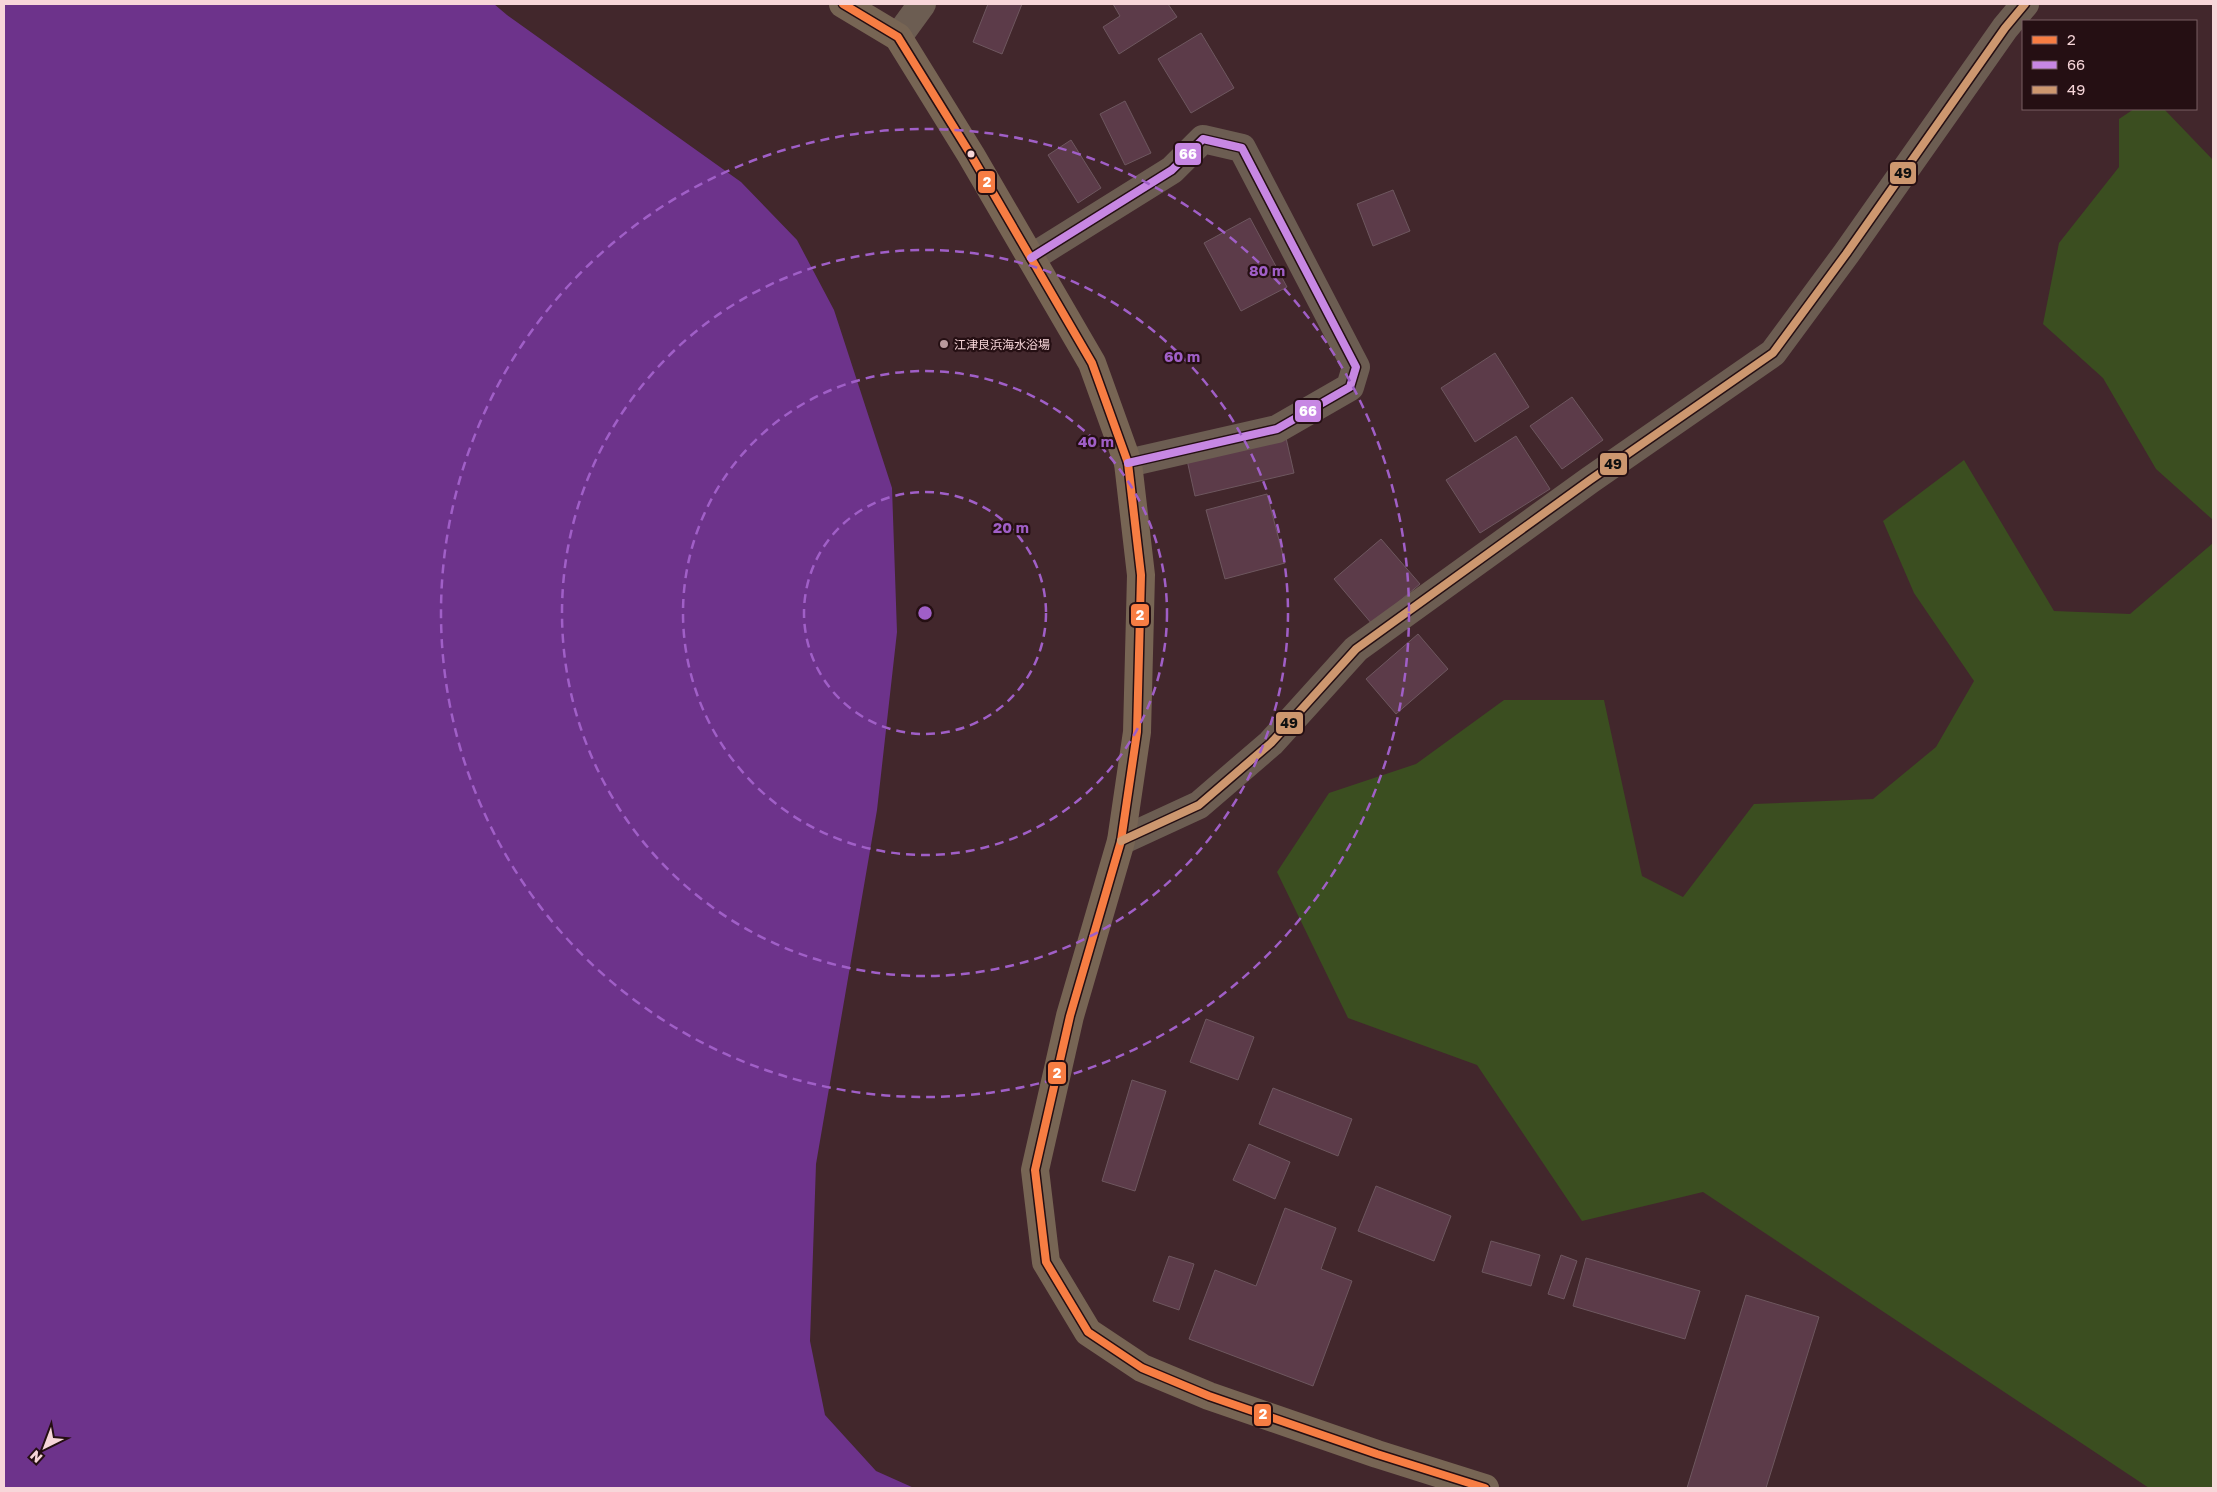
<svg xmlns="http://www.w3.org/2000/svg" width="2217" height="1492" font-family="'Golos Text','Noto Sans JP',sans-serif">
	<style>
		.green { fill: #3b4e20 }
		.water { fill: #6d338b }
		.building { fill: #5c3b49; stroke: #6e575f }
		.lines { fill: none; stroke-linecap: round; stroke-linejoin: round }
		.minor { stroke: #6c5d52; stroke-width: 28 }
		.primary { stroke: #776554; stroke-width: 28 }
		.bus-1-casing { stroke: #250f13; stroke-width: 11 }
		.bus-2-casing { stroke: #250f13; stroke-width: 11 }
		.bus-3-casing { stroke: #250f13; stroke-width: 11 }
		.bus-1 { stroke: #f77d43; stroke-width: 8 }
		.bus-2 { stroke: #c787e3; stroke-width: 8 }
		.bus-3 { stroke: #cd976f; stroke-width: 8 }
		.ring { fill: none; stroke: #a05fc7; stroke-width: 2.5; stroke-dasharray: 9 6 }
		.bus-dot { fill: #f7d6d9; stroke: #250f13; stroke-width: 2 }
		.poi-dot { fill: #b8999c; stroke: #250f13; stroke-width: 2 }
		.labels { text-anchor: middle; dominant-baseline: central; stroke-width: 4.5; stroke-linejoin: round; paint-order: stroke }
		.poi-label { font-size: 12px; fill: #f7d6d9; stroke: #250f13; text-anchor: start }
		.centre { fill: #a05fc7; stroke: #250f13; stroke-width: 2.5 }
		.ring-label { font-size: 15px; text-anchor: middle; font-weight: bold; fill: #a05fc7; stroke: #250f13; stroke-width: 4.5; stroke-linejoin: round; paint-order: stroke }
		.line-badge { stroke: #250f13; stroke-width: 2 }
		.badge-label { font-size: 14px; text-anchor: middle; font-weight: bold; fill: #fff }
		.pale-badge-label { font-size: 14px; text-anchor: middle; font-weight: bold; fill: #111 }
	</style>
	<rect width="100%" height="100%" fill="#42272c"/>
	<!-- green -->
	<path class="green" d="M2134 109H2164L2213 160V520L2156 469 2103 378 2043 324 2059 243 2119 167V119Z
		M1964 460 2054 611 2130 614 2213 543V1488H2149L1703 1192 1582 1221 1477 1065 1348 1018 1277 872 1329 793 1416 764 1504 700H1604L1642 876 1683 897 1754 804 1873 799 1936 747 1974 681 1914 593 1883 521Z"/>
	<!-- water -->
	<path class="water" d="M4 4H494L507 15 741 182 797 240 834 310 892 488 897 632 877 810 816 1164 810 1341 825 1415 876 1471 914 1488H4Z"/>
	<!-- building -->
	<path class="building" d="M988 4H1022L1002 54 973 42Z
		M1113 4H1168L1177 17 1119 54 1103 27 1120 16Z
		M1201 33 1234 88 1191 113 1158 59Z
		M1125 101 1151 153 1125 165 1100 114Z
		M1071 140 1101 188 1078 203 1048 155Z
		M1393 190 1410 231 1373 246 1357 204Z
		M1250 218 1287 287 1241 311 1204 243Z
		M1495 353 1529 407 1475 442 1441 388Z
		M1572 397 1603 440 1562 469 1530 426Z
		M1516 436 1550 489 1480 533 1446 480Z
		M1286 438 1294 473 1195 496 1187 460Z
		M1267 494 1285 563 1225 579 1206 510Z
		M1381 539 1420 584 1372 624 1334 579Z
		M1418 634 1448 669 1396 714 1366 679Z
		M1206 1019 1254 1037 1238 1080 1190 1062Z
		M1132 1080 1166 1091 1135 1191 1102 1181Z
		M1273 1088 1352 1119 1338 1156 1259 1124Z
		M1249 1144 1290 1162 1275 1199 1233 1180Z
		M1376 1186 1451 1216 1434 1261 1358 1231Z
		M1285 1208 1336 1228 1321 1269 1352 1281 1313 1386 1189 1339 1215 1270 1256 1286Z
		M1491 1241 1540 1255 1531 1286 1482 1272Z
		M1561 1255 1577 1261 1564 1299 1548 1294Z
		M1169 1256 1194 1264 1179 1310 1153 1301Z
		M1586 1258 1700 1291 1685 1339 1573 1306Z
		M1746 1295 1819 1317 1766 1488H1687Z"/>
	<g class="lines">
		<!-- minor -->
		<path class="minor" d="M898 37 922 4
			M1031 258 1172 170 1203 139 1242 148 1356 367 1350 387 1277 429 1128 463
			M1121 841 1199 805 1271 743 1356 649 1590 480 1773 353 1846 254 2005 28 2025 4"/>
		<!-- primary -->
		<path class="primary" d="M843 4 898 37 971 155 1092 363 1128 463 1141 575 1137 732 1121 841 1070 1016 1035 1170 1046 1262 1088 1332 1142 1368 1209 1396 1377 1454 1485 1488"/>
		<!-- bus-1 casing -->
		<g class="bus-1-casing">
			<path id="bus-1" d="M843 4 898 37 971 155 1092 363 1128 463 1141 575 1137 732 1121 841 1070 1016 1035 1170 1046 1262 1088 1332 1142 1368 1209 1396 1377 1454 1485 1488"/>
		</g>
		<!-- bus-2 casing -->
		<g class="bus-2-casing">
			<path id="bus-2" d="M1031 258 1172 170 1203 139 1242 148 1356 367 1350 387 1277 429 1128 463"/>
		</g>
		<!-- bus-3 casing -->
		<g class="bus-3-casing">
			<path id="bus-3" d="M1121 841 1199 805 1271 743 1356 649 1590 480 1773 353 1846 254 2005 28 2025 4"/>
		</g>
		<!-- bus-1 -->
		<use href="#bus-1" class="bus-1"/>
		<!-- bus-2 -->
		<use href="#bus-2" class="bus-2"/>
		<!-- bus-3 -->
		<use href="#bus-3" class="bus-3"/>
	</g>
	<!-- distance rings -->
	<g class="ring">
		<circle cx="925" cy="613" r="121"/>
		<circle cx="925" cy="613" r="242"/>
		<circle cx="925" cy="613" r="363"/>
		<circle cx="925" cy="613" r="484"/>
	</g>
	<!-- markers -->
	<circle class="bus-dot" cx="971" cy="154" r="4.5"/>
	<circle class="poi-dot" cx="944" cy="344" r="5"/>
	<g class="labels">
		<!-- poi labels -->
		<g class="poi-label">
			<text x="954" y="344">江津良浜海水浴場</text>
		</g>
	</g>
	<circle cx="925" cy="613" r="8" class="centre"/>
	<g class="ring-label">
		<text x="1267" y="276">80 m</text>
		<text x="1182" y="362">60 m</text>
		<text x="1096" y="447">40 m</text>
		<text x="1011" y="533">20 m</text>
	</g>
	<g class="line-badge">
		<rect x="1174" y="142" width="28" height="24" rx="5" fill="#c787e3"/>
		<rect x="1889" y="161" width="28" height="24" rx="5" fill="#cd976f"/>
		<rect x="977" y="170" width="19" height="24" rx="5" fill="#f77d43"/>
		<rect x="1294" y="399" width="28" height="24" rx="5" fill="#c787e3"/>
		<rect x="1599" y="452" width="29" height="24" rx="5" fill="#cd976f"/>
		<rect x="1130" y="603" width="20" height="24" rx="5" fill="#f77d43"/>
		<rect x="1275" y="711" width="29" height="24" rx="5" fill="#cd976f"/>
		<rect x="1047" y="1061" width="20" height="24" rx="5" fill="#f77d43"/>
		<rect x="1253" y="1403" width="19" height="24" rx="5" fill="#f77d43"/>
	</g>
	<g class="badge-label">
		<text x="1188" y="159">66</text>
		<text x="987" y="187">2</text>
		<text x="1308" y="416">66</text>
		<text x="1140" y="620">2</text>
		<text x="1057" y="1078">2</text>
		<text x="1263" y="1419">2</text>
	</g>
	<g class="pale-badge-label">
		<text x="1903" y="178">49</text>
		<text x="1613" y="469">49</text>
		<text x="1289" y="728">49</text>
	</g>
	<!-- border -->
	<rect width="2217" height="1492" fill="none" stroke="#f7d6d9" stroke-width="10"/>
	<!-- legend -->
	<rect x="2022" y="20" width="175" height="90" fill="#250f13" stroke="#795f62"/>
	<rect x="2032" y="36" width="25" height="8" fill="#f77d43" stroke="#795f62"/>
	<text x="2067" y="45" font-size="15" fill="#f7d6d9">2</text>
	<rect x="2032" y="61" width="25" height="8" fill="#c787e3" stroke="#795f62"/>
	<text x="2067" y="70" font-size="15" fill="#f7d6d9">66</text>
	<rect x="2032" y="86" width="25" height="8" fill="#cd976f" stroke="#795f62"/>
	<text x="2067" y="95" font-size="15" fill="#f7d6d9">49</text>
	<!-- north arrow -->
	<g transform="translate(45 1447) rotate(222)" stroke="#250f13" stroke-width="4" paint-order="stroke">
	<path d="M0-4L9 19L0 12L-9 19Z" fill="#f7d6d9"/>
	<text y="-8" font-size="14" font-weight="bold" text-anchor="middle" fill="#f7d6d9">N</text>
	</g>
</svg>
